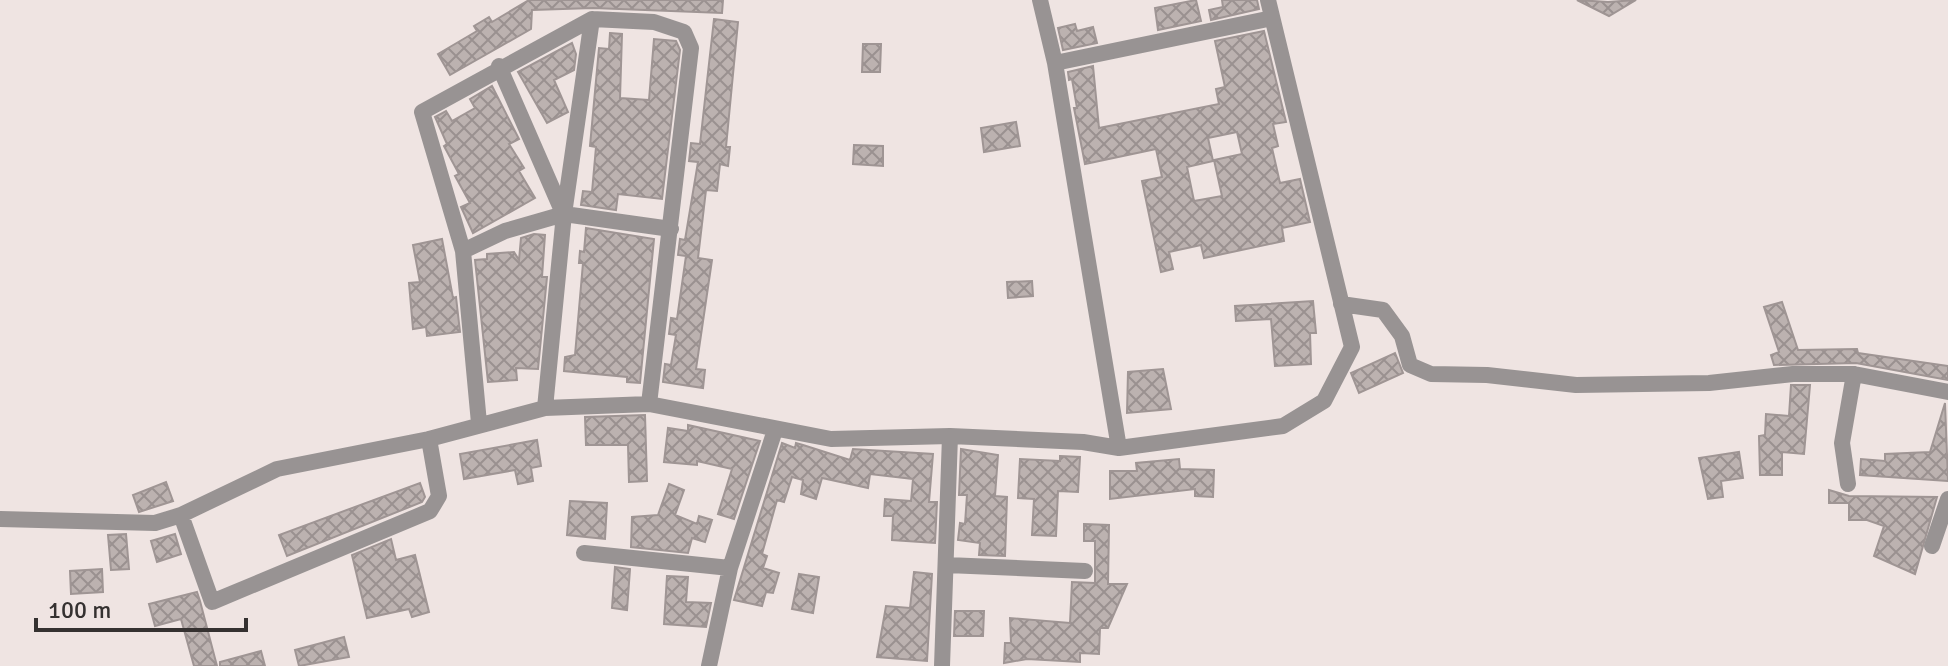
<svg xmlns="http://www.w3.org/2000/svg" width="1948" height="666" font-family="Signika,sans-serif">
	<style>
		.building { fill: url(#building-cross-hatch); stroke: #9f9594; stroke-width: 2; fill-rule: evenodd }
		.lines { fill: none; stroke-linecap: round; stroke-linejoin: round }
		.minor { stroke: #989393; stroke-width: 16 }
	</style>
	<defs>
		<pattern id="building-cross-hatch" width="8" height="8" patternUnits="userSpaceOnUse" patternTransform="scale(2)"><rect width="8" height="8" fill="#bcb2b0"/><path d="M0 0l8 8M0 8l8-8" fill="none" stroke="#9a9190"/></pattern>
	</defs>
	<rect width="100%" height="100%" fill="#efe4e2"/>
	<!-- building -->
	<path class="building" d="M529 0H723L722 13 593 8 532 10 531 29 450 75 438 54 477 31 474 26 489 17 492 22Z
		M1196 0 1201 21 1158 30 1155 8Z
		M1222 0H1257L1259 9 1211 20 1209 10 1223 7Z
		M1577 0 1608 2 1636 0 1609 16Z
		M714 19 738 22 726 147H730L728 166 720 164 717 191 706 190 698 258 712 260 696 369 705 370 703 388 663 382 665 364 671 365 676 335 669 334 671 318 677 319 686 256 678 255 680 239 685 240 698 162 689 161 691 143 700 144Z
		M1075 24 1077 31 1093 27 1097 43 1063 50 1058 28Z
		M1264 31 1286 122 1273 124 1278 146 1272 148 1280 183 1300 179 1310 222 1282 228 1284 241 1204 258 1201 245 1169 252 1173 269 1161 272 1142 181 1162 177 1156 149 1085 164 1074 108H1077L1072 79 1069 80 1068 72 1093 66 1099 128 1219 104 1216 89 1225 87 1215 41ZM1237 132 1242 154 1214 160 1222 196 1194 201 1187 167 1213 161 1208 138Z
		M610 33 622 34 620 98 649 100 654 39 676 41 680 50 662 199 618 194 616 210 581 205 583 191 592 192 596 147 590 146 599 48 609 49Z
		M572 43 576 54 574 70 554 80 568 112 547 123 518 72Z
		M863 44H881L880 72H862Z
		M492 86 519 139 509 144 524 168 519 171 535 198 473 233 461 207 470 203 455 176 459 174 444 146 447 144 435 117 446 111 452 121 475 108 470 99Z
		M1016 122 1020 146 984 152 981 128Z
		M854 145 883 146V166L853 164Z
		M586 228 654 239 640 383 627 382V377L564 371 565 357 575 355 583 263H579L580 251 584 252Z
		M534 234 545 235 542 277H547L538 369 516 368 517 380 488 382 475 260 487 259V254L514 252 519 260 521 238Z
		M442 239 453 298 456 297 460 332 427 336 426 327 413 329 409 283 420 282 413 245Z
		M1032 281 1033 296 1008 298 1007 282Z
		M1313 301 1316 333H1310L1311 364 1275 366 1271 319 1236 321 1235 306Z
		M1782 302 1798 350 1857 349 1858 353 1948 366V380L1856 363 1774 365 1771 355 1779 352 1764 307Z
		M1395 353 1403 373 1359 393 1351 373Z
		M1163 369 1171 409 1127 413 1128 372Z
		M1791 385H1810L1804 454 1782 452V475H1760L1759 436 1765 435 1766 414 1789 416Z
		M1945 403 1948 481 1860 475 1861 459 1885 461V454L1930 452Z
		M645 415 647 481 629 482 628 445H586L585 417Z
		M688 425 760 441 734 519 718 514 732 469 697 461V465L664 462 668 428 688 431Z
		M537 440 541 466 531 468 533 481 518 484 515 470 464 479 460 454Z
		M782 443 795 448 796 443 803 445 850 460 853 449 933 454 929 502H937L935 543 892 540 893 516H884L885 499 911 501 913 479 870 474 868 488 822 478 816 499 801 494 803 480 792 477 784 502 777 500 762 554 767 556 763 568 779 573 773 593 766 592 762 606 734 600Z
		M961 449 998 455 995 496 1007 497 1005 556 979 555 980 543 958 540 960 523 965 524 967 495H959Z
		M1739 452 1743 478 1721 481 1723 497 1708 499 1699 458Z
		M1060 456 1080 457 1078 492 1058 491 1056 536 1032 535 1034 499 1018 498 1020 459 1060 461Z
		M1179 459 1180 469 1214 470 1213 497 1195 496V489L1110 499V471H1137L1136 463Z
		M166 482 173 501 139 512 133 495Z
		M420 483 425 497 422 502 287 556 279 535Z
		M669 484 684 490 675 515 697 524 699 516 712 520 705 542 692 538 688 553 631 547 632 517 658 515Z
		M1829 490 1849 496 1937 497 1915 574 1874 556 1884 526 1867 520H1849V503H1829Z
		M570 501 607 503 605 539 567 535Z
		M1084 524 1109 525 1108 584H1127L1108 628H1100L1099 654 1080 653V662L1027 659 1004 663 1005 643H1011L1010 618 1070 623 1072 582 1095 583V541H1084Z
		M126 534 129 569 111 570 108 535Z
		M175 534 181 554 157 562 151 541Z
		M391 539 396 560 415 555 429 612 412 617 409 609 367 618 352 555Z
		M615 567 630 569 627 610 612 608Z
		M102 569 103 592 71 594 70 571Z
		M914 572 932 574 927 661 877 657 886 606 910 608Z
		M799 574 819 577 813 613 792 609Z
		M667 576 688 577 686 602 711 603 706 627 664 624Z
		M197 592 200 601 217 666H194L181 619 155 626 149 604Z
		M955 611H984L983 636H954Z
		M344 637 349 657 299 666 295 650Z
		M261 651 265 666H220V662Z"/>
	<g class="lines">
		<!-- minor -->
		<path class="minor" d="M1040 0 1055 63 1119 448
			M1055 63 1272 18
			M499 66 563 213
			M463 251 505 231 564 214 671 229
			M1341 304 1383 310 1402 336 1410 365 1431 374 1487 375 1576 385 1709 383 1793 374H1854L1948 392
			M545 408 564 214 592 19
			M479 423 463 251 422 112 592 19 654 22 684 32 691 48 649 404
			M1848 484 1842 443 1854 374
			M181 515 212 602 430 511 439 496 429 439
			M0 519 155 523 181 515 277 469 429 439 545 408 649 404 831 439 950 436 1083 442 1119 448 1283 426 1324 401 1352 347 1268 0
			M1932 546 1948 499
			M584 553 730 568
			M947 565 1085 571
			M709 666 730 568 775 430
			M942 666 950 436"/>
	</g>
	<!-- scale -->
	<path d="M36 618v12h210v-12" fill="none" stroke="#353130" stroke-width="4"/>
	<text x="48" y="618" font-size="24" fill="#353130" stroke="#efe4e2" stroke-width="6" paint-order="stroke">100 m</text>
</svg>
